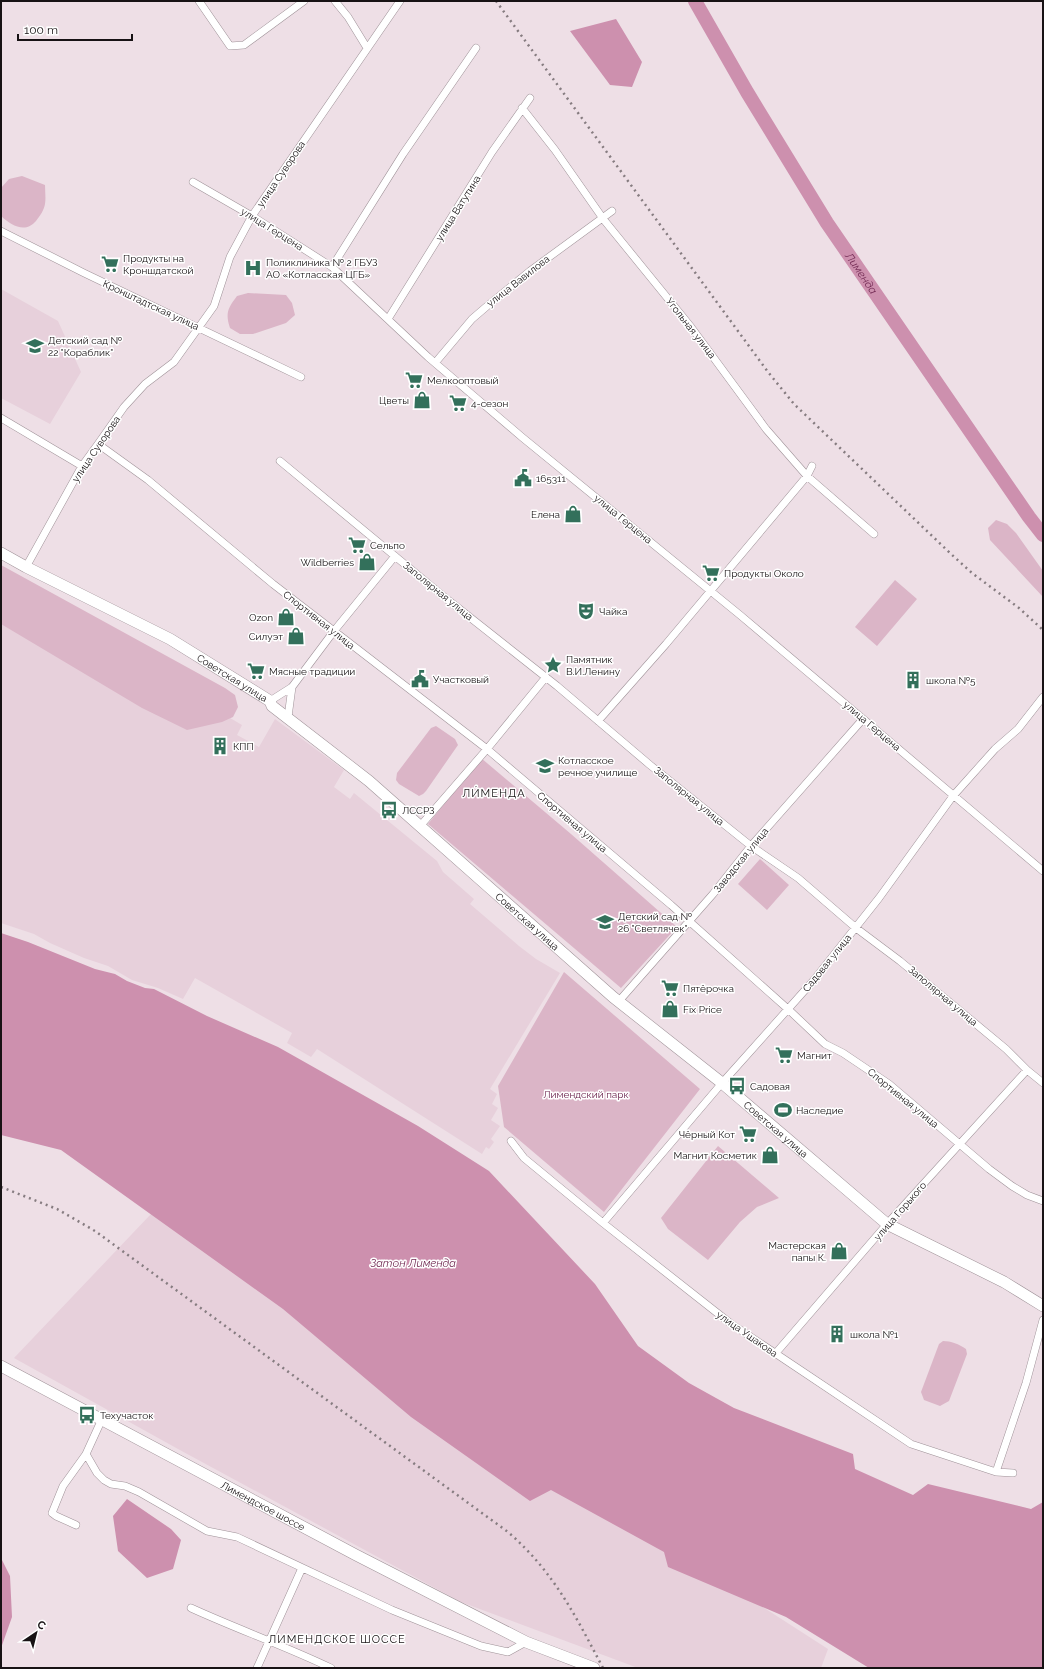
<svg xmlns="http://www.w3.org/2000/svg" width="1044" height="1669" font-family="Raleway,sans-serif">
	<style>
		.built { fill: #e7d0db }
		.green { fill: #dbb5c7 }
		.water { fill: #cd90ae }
		.lines { fill: none; stroke-linecap: round; stroke-linejoin: round }
		.river { stroke: #cd90ae; stroke-width: 14 }
		.minor-casing { stroke: #9f9298; stroke-width: 8 }
		.primary-casing { stroke: #9f9298; stroke-width: 12 }
		.minor { stroke: #fff; stroke-width: 7 }
		.primary { stroke: #fff; stroke-width: 11 }
		.rail { stroke: #867c80; stroke-width: 2.5; stroke-dasharray: 2 4; stroke-linecap: butt }
		.labels { text-anchor: middle; dominant-baseline: central; stroke-width: 3; stroke-linejoin: round; paint-order: stroke }
		.street-label { font-size: 10px; fill: #171214; stroke: #fff }
		.poi-label { font-size: 10px; fill: #171214; stroke: #fff; text-anchor: start }
		.park-label { font-size: 10px; fill: #6c244e; stroke: #fff }
		.water-label { font-size: 11px; font-style: italic; fill: #732b54; stroke: #fff }
		.neighbourhood-label { font-size: 11px; letter-spacing: 1px; fill: #171214; stroke: #fff }
	</style>
	<rect width="100%" height="100%" fill="#eedfe6"/>
	<!-- built -->
	<path class="built" d="M1 289 58 321 81 372 50 424 1 398Z
		M1 583 242 725 237 735 259 747 275 719 344 770 334 787 350 799 354 793 437 861 443 872 474 899 470 904 519 946 536 959 560 973 490 1089 497 1094 492 1104 498 1108 491 1120 500 1126 491 1139 494 1142 489 1149 486 1147 482 1154 317 1049 311 1057 287 1043 292 1033 195 978 183 999 158 988 132 980 108 966 84 958 50 943 34 934 1 923Z
		M151 1214 828 1649 821 1668H638L461 1602 178 1449 14 1358Z"/>
	<!-- green -->
	<path class="green" d="M22 176 45 185C45 191 46 198 45 204 44 210 40 216 36 221 25 234 11 225 1 216V188L9 179Z
		M248 293 286 295 292 303 295 315 286 323 253 334H240L230 328C225 313 228 308 237 296Z
		M996 520 1007 524 1016 533 1043 571V597L990 540 988 528Z
		M1 565 225 688 235 695 238 707 233 717 222 722 187 730 142 708 1 624Z
		M895 580 917 599 877 646 855 627Z
		M436 726 455 739 458 745 426 791 423 794 419 796 399 784 396 780 397 773 431 728Z
		M481 758 571 834 677 927 621 988 428 824Z
		M760 859 789 885 767 910 738 884Z
		M564 972 700 1089 604 1212 504 1127 498 1086Z
		M718 1146 779 1198 757 1207 740 1222 708 1260 668 1229 661 1218Z
		M943 1341C951 1341 959 1344 966 1349L967 1354 949 1401 940 1406 924 1400 921 1392 939 1344Z"/>
	<!-- water -->
	<path class="water" d="M616 19 642 62 632 87 610 85 570 31Z
		M1 933 28 942 95 969 115 974 127 981 145 988 154 989 207 1016 278 1047 418 1126 489 1171 595 1284 638 1346 689 1383 734 1408 853 1454 855 1469 913 1495 928 1484 1031 1509 1043 1502V1668H869L786 1617 668 1567 664 1552 551 1490 530 1501 411 1417 283 1309 61 1150 1 1135Z
		M127 1499 171 1529 181 1540 173 1569 147 1578 118 1551 113 1516Z
		M1 1558 10 1576 12 1617 1 1648Z"/>
	<g class="lines">
		<!-- river -->
		<path class="river" id="s1" d="M695 1 747 92 827 223 1029 517 1043 535"/>
		<!-- minor casing -->
		<g class="minor-casing">
			<path id="minor" d="M199 1 230 46 244 45 304 1
				M335 1 348 17 367 48
				M522 108 555 150 604 220 691 327 766 429 807 476 874 534
				M193 182 252 216 332 267 428 357 523 438 740 615 1043 871
				M1 231 84 273 301 377
				M332 267 403 154 476 48
				M388 319 492 152 530 98
				M435 363 472 319 486 307 530 271 612 211
				M1 418 82 466
				M98 444 148 480 273 584 487 749 671 905 789 1010 825 1044 843 1053 889 1084 989 1169 1012 1186 1027 1195 1043 1201
				M280 461 448 600 557 686 650 765 751 846 798 878 856 928 900 961 1006 1049 1027 1070 1043 1083
				M26 567 82 466 98 444 124 407 145 384 174 362 214 306 230 257 252 216 400 1
				M270 701 292 687 334 631 395 556
				M288 717 292 687
				M598 721 666 644 807 476 812 466
				M421 825 487 749 546 677
				M619 1001 713 894 751 846 863 719
				M511 1141 524 1158 603 1223 730 1323 911 1444 996 1472 1013 1473
				M603 1223 722 1083 814 980 879 898 953 796 995 749 1018 729 1043 697
				M775 1354 887 1224 1027 1070
				M86 1454 97 1473 104 1480 111 1484 125 1486 139 1492 207 1531 237 1537 392 1610 481 1646 508 1652 526 1642
				M996 1472 1026 1383 1043 1320
				M76 1525 56 1516 52 1513 63 1486 86 1454 102 1419
				M191 1608C237 1629 285 1646 331 1668
				M257 1668 302 1568"/>
		</g>
		<!-- primary casing -->
		<g class="primary-casing">
			<g id="primary">
				<path id="s2" d="M1 553 26 567 170 639 270 701 272 706 369 781 613 997 722 1083 887 1224 1004 1282 1043 1306"/>
				<path id="s3" d="M1 1366 356 1555 526 1642 594 1668"/>
			</g>
		</g>
		<!-- minor -->
		<use href="#minor" class="minor"/>
		<!-- primary -->
		<use href="#primary" class="primary"/>
		<!-- rail -->
		<path class="rail" d="M496 1 768 372 794 404 951 554 972 573 1019 608 1043 630
			M1 1187 57 1209 95 1231 508 1532C554 1572 575 1615 603 1668"/>
	</g>
	<!-- icons -->
	<defs>
		<g id="supermarket-bare" transform="scale(1.38)"><path d="M-6-5.5h2.5l.6 2H6L4.5 2H-2.5L-4.4-4H-6ZM-1.5 3.2a1.3 1.3 0 1 0 .1 0ZM3 3.2a1.3 1.3 0 1 0 .1 0Z" fill="#33705b" stroke="#fff" stroke-width="2.5" paint-order="stroke"/></g>
		<g id="hospital-bare" transform="scale(1.38)"><path d="M-5-5h3v3.5h4V-5h3V5h-3V1.5h-4V5h-3Z" fill="#33705b" stroke="#fff" stroke-width="2.5" paint-order="stroke"/></g>
		<g id="school-bare" transform="scale(1.38)"><path d="M0-5L7-2L0 1L-7-2ZM-4 1L0 2.5L4 1V4Q0 6-4 4Z" fill="#33705b" stroke="#fff" stroke-width="2.5" paint-order="stroke"/></g>
		<g id="shop-bare" transform="scale(1.38)"><path d="M-5-2.5h2.3a2.7 3.5 0 0 1 5.4 0H5L5.5 6h-11ZM-1.5-2.5h3a1.5 2.3 0 0 0-3 0Z" fill="#33705b" stroke="#fff" stroke-width="2.5" paint-order="stroke"/></g>
		<g id="civic-bare" transform="scale(1.38)"><path d="M-.6-6.5H3V-4.5H.6V-3L4-1V1h2V6H-6V1h2V-1L-.6-3ZM-1.2 2.5V6h2.4V2.5Z" fill="#33705b" stroke="#fff" stroke-width="2.5" paint-order="stroke"/></g>
		<g id="theatre-bare" transform="scale(1.38)"><path d="M-5-5.5Q0-4 5-5.5V0Q5 5 0 6Q-5 5-5 0ZM-3.3-2.5H-1v1.5H-3.3ZM1-2.5H3.3v1.5H1ZM-2.8 1Q0 5.5 2.8 1Z" fill="#33705b" stroke="#fff" stroke-width="2.5" paint-order="stroke"/></g>
		<g id="sight-bare" transform="scale(1.38)"><path d="M0-6L1.8-2.2L6-1.7L2.9 1.2L3.7 5.4L0 3.3L-3.7 5.4L-2.9 1.2L-6-1.7L-1.8-2.2Z" fill="#33705b" stroke="#fff" stroke-width="2.5" paint-order="stroke"/></g>
		<g id="building-bare" transform="scale(1.38)"><path d="M-4-6H4V6H1V3H-1V6H-4ZM-2.5-4.3h1.7v1.8h-1.7ZM.8-4.3h1.7v1.8H.8ZM-2.5-1h1.7V.8h-1.7ZM.8-1h1.7V.8H.8Z" fill="#33705b" stroke="#fff" stroke-width="2.5" paint-order="stroke"/></g>
		<g id="university-bare" transform="scale(1.38)"><path d="M0-5L7-2L0 1L-7-2ZM-4 1L0 2.5L4 1V4Q0 6-4 4Z" fill="#33705b" stroke="#fff" stroke-width="2.5" paint-order="stroke"/></g>
		<g id="bus-bare" transform="scale(1.38)"><path d="M-5-6H5V4H4V6H2V4H-2V6H-4V4H-5ZM-3.5-4V0h7V-4ZM-3.5 1.2v1.5H-2V1.2ZM2 1.2v1.5H3.5V1.2Z" fill="#33705b" stroke="#fff" stroke-width="2.5" paint-order="stroke"/></g>
		<g id="stadium-bare" transform="scale(1.38)"><path d="M0-5a6.5 5 0 1 0 0 10a6.5 5 0 1 0 0-10ZM-3.5-1.8h7v3.6h-7Z" fill="#33705b" stroke="#fff" stroke-width="2.5" paint-order="stroke"/></g>
	</defs>
	<g fill-rule="evenodd">
		<use href="#supermarket-bare" x="110" y="264"/>
		<use href="#hospital-bare" x="253" y="268"/>
		<use href="#school-bare" x="35" y="346"/>
		<use href="#supermarket-bare" x="414" y="380"/>
		<use href="#shop-bare" x="422" y="400"/>
		<use href="#supermarket-bare" x="458" y="403"/>
		<use href="#civic-bare" x="523" y="478"/>
		<use href="#shop-bare" x="573" y="514"/>
		<use href="#supermarket-bare" x="357" y="545"/>
		<use href="#shop-bare" x="367" y="562"/>
		<use href="#supermarket-bare" x="711" y="573"/>
		<use href="#theatre-bare" x="586" y="611"/>
		<use href="#shop-bare" x="286" y="617"/>
		<use href="#shop-bare" x="296" y="636"/>
		<use href="#sight-bare" x="553" y="665"/>
		<use href="#supermarket-bare" x="256" y="671"/>
		<use href="#civic-bare" x="420" y="679"/>
		<use href="#building-bare" x="913" y="680"/>
		<use href="#building-bare" x="220" y="746"/>
		<use href="#university-bare" x="545" y="766"/>
		<use href="#bus-bare" x="389" y="810"/>
		<use href="#school-bare" x="605" y="922"/>
		<use href="#supermarket-bare" x="670" y="988"/>
		<use href="#shop-bare" x="670" y="1009"/>
		<use href="#supermarket-bare" x="784" y="1055"/>
		<use href="#bus-bare" x="737" y="1086"/>
		<use href="#stadium-bare" x="783" y="1110"/>
		<use href="#supermarket-bare" x="748" y="1134"/>
		<use href="#shop-bare" x="770" y="1155"/>
		<use href="#shop-bare" x="839" y="1251"/>
		<use href="#building-bare" x="837" y="1334"/>
		<use href="#bus-bare" x="87" y="1415"/>
	</g>
	<g class="labels">
		<!-- street labels -->
		<g class="street-label">
			<text transform="translate(281 174) rotate(-56)">улица Суворова</text>
			<text transform="translate(458 208) rotate(-58)">улица Ватутина</text>
			<text transform="translate(272 229) rotate(32)">улица Герцена</text>
			<text transform="translate(518 281) rotate(-38)">улица Вавилова</text>
			<text transform="translate(151 305) rotate(25)">Кронштадтская улица</text>
			<text transform="translate(691 328) rotate(52)">Угольная улица</text>
			<text transform="translate(96 449) rotate(-56)">улица Суворова</text>
			<text transform="translate(623 519) rotate(39)">улица Герцена</text>
			<text transform="translate(438 591) rotate(39)">Заполярная улица</text>
			<text transform="translate(319 620) rotate(38)">Спортивная улица</text>
			<text stroke="none"><textPath href="#s2" startOffset="263">Советская улица</textPath></text>
			<text transform="translate(872 726) rotate(40)">улица Герцена</text>
			<text transform="translate(689 796) rotate(39)">Заполярная улица</text>
			<text transform="translate(572 822) rotate(40)">Спортивная улица</text>
			<text transform="translate(741 860) rotate(-51)">Заводская улица</text>
			<text stroke="none"><textPath href="#s2" startOffset="647">Советская улица</textPath></text>
			<text transform="translate(827 963) rotate(-51)">Садовая улица</text>
			<text transform="translate(943 996) rotate(40)">Заполярная улица</text>
			<text transform="translate(903 1098) rotate(39)">Спортивная улица</text>
			<text stroke="none"><textPath href="#s2" startOffset="971">Советская улица</textPath></text>
			<text transform="translate(900 1211) rotate(-49)">улица Горького</text>
			<text transform="translate(747 1334) rotate(35)">улица Ушакова</text>
			<text stroke="none"><textPath href="#s3" startOffset="297">Лимендское шоссе</textPath></text>
		</g>
		<!-- poi labels -->
		<g class="poi-label">
			<text x="123" y="258">Продукты на<tspan x="123" dy="12">Кроншдатской</tspan></text>
			<text x="266" y="262">Поликлиника № 2 ГБУЗ<tspan x="266" dy="12">АО «Котласская ЦГБ»</tspan></text>
			<text x="48" y="340">Детский сад №<tspan x="48" dy="12">22 "Кораблик"</tspan></text>
			<text x="427" y="380">Мелкооптовый</text>
			<text x="409" y="400" text-anchor="end">Цветы</text>
			<text x="471" y="403">4-сезон</text>
			<text x="536" y="478">165311</text>
			<text x="560" y="514" text-anchor="end">Елена</text>
			<text x="370" y="545">Сельпо</text>
			<text x="354" y="562" text-anchor="end">Wildberries</text>
			<text x="724" y="573">Продукты Около</text>
			<text x="599" y="611">Чайка</text>
			<text x="273" y="617" text-anchor="end">Ozon</text>
			<text x="283" y="636" text-anchor="end">Силуэт</text>
			<text x="566" y="659">Памятник<tspan x="566" dy="12">В.И.Ленину</tspan></text>
			<text x="269" y="671">Мясные традиции</text>
			<text x="433" y="679">Участковый</text>
			<text x="926" y="680">школа №5</text>
			<text x="233" y="746">КПП</text>
			<text x="558" y="760">Котласское<tspan x="558" dy="12">речное училище</tspan></text>
			<text x="402" y="810">ЛССРЗ</text>
			<text x="618" y="916">Детский сад №<tspan x="618" dy="12">26 "Светлячек"</tspan></text>
			<text x="683" y="988">Пятёрочка</text>
			<text x="683" y="1009">Fix Price</text>
			<text x="797" y="1055">Магнит</text>
			<text x="750" y="1086">Садовая</text>
			<text x="796" y="1110">Наследие</text>
			<text x="735" y="1134" text-anchor="end">Чёрный Кот</text>
			<text x="757" y="1155" text-anchor="end">Магнит Косметик</text>
			<text x="826" y="1245" text-anchor="end">Мастерская<tspan x="826" dy="12">папы К.</tspan></text>
			<text x="850" y="1334">школа №1</text>
			<text x="100" y="1415">Техучасток</text>
		</g>
		<!-- park labels -->
		<g class="park-label">
			<text x="586" y="1094">Лимендский парк</text>
		</g>
		<!-- water labels -->
		<g class="water-label">
			<text stroke="none"><textPath href="#s1" startOffset="319">Лименда</textPath></text>
			<text x="413" y="1263">Затон Лименда</text>
		</g>
		<!-- neighbourhood labels -->
		<g class="neighbourhood-label">
			<text x="494" y="793">ЛИ́МЕНДА</text>
			<text x="337" y="1639">ЛИМЕНДСКОЕ ШОССЕ</text>
		</g>
	</g>
	<!-- border -->
	<rect width="1044" height="1669" fill="none" stroke="#171214" stroke-width="4"/>
	<!-- north arrow -->
	<g transform="translate(36 1633) rotate(35)" stroke="#ffffff" stroke-width="3" paint-order="stroke">
	<path d="M0-3L7 15L0 10L-7 15Z" fill="#171214"/>
	<text y="-6" font-size="11" font-weight="bold" text-anchor="middle" fill="#171214">С</text>
	</g>
	<!-- scale -->
	<path d="M18 34v6h114v-6" fill="none" stroke="#171214" stroke-width="2"/>
	<text x="24" y="34" font-size="12" fill="#171214" stroke="#ffffff" stroke-width="3" paint-order="stroke">100 m</text>
</svg>
